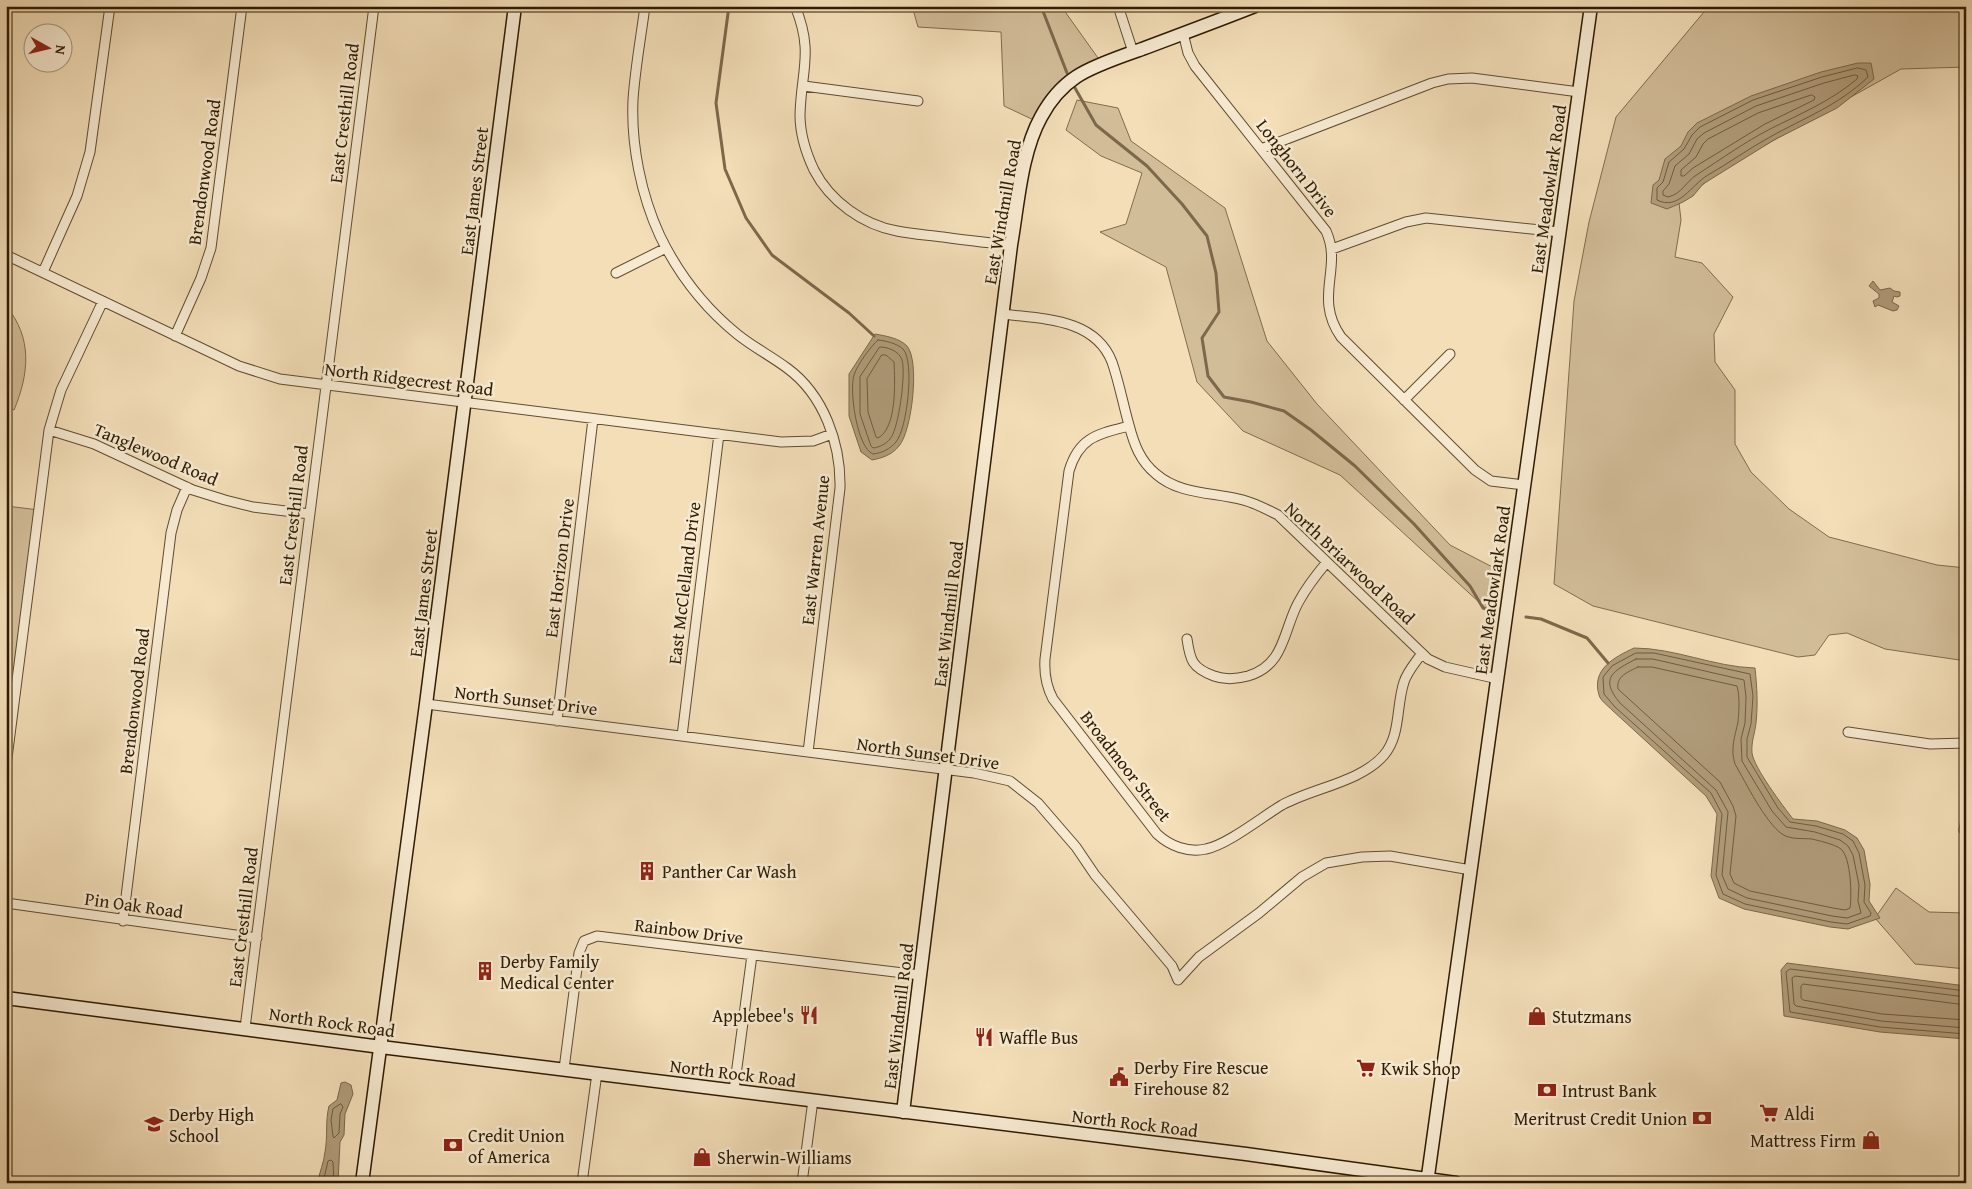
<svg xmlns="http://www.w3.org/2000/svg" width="1972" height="1189" font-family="'Gentium Book Plus',serif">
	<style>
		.green { fill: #d2bd99; stroke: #806c4d }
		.water { fill: #b09c7a; stroke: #7c684a }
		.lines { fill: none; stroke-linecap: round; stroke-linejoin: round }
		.shore { stroke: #6f5c3e; stroke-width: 1 }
		.stream { stroke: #7c684a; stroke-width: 3 }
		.street-casing { stroke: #5f4c2f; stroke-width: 11 }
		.secondary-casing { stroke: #2e1b01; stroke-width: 15 }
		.street { stroke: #f7ead1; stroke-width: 9 }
		.secondary { stroke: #f7ead1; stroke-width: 12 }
		.labels { text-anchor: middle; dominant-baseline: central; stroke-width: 5; stroke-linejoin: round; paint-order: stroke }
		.street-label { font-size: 18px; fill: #2e1b01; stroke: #f7ead1 }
		.poi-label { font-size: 18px; fill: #2e1b01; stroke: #f7ead1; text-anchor: start }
	</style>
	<rect width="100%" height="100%" fill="#f3deb8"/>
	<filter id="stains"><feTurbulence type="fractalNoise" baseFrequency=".004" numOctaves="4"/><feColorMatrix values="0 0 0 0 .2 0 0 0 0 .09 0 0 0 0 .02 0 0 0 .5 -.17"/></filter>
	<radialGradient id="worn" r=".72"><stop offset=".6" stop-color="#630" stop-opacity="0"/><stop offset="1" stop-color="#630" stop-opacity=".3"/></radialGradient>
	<!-- green -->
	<path class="green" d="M912 6H1061L1103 65 1077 76 1038 122 1004 106 1001 32 918 27Z
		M1709 6H1966V67L1901 69 1724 168 1679 203 1681 220 1675 257 1702 263 1733 297 1714 334 1715 362 1735 390V444L1751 472 1789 509 1829 537 1937 565 1966 568V661L1885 649 1847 633 1829 635 1815 655 1798 657 1593 606 1554 584 1574 301 1589 222 1616 117Z
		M1077 100 1118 108 1131 141 1225 208 1267 341 1317 404 1450 545 1502 572 1492 614 1340 475 1243 431 1197 382 1166 267 1100 232 1126 224 1142 173 1101 156 1066 130Z
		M6 306C33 338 29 374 14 410L6 406Z
		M6 506 39 510 6 754Z
		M1896 888 1929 912 1966 913V969L1915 964 1875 918Z"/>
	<!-- water -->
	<path class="water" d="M1858 63H1871L1874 79 1837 108 1774 140 1703 184 1693 196 1683 202 1667 209 1651 203 1653 185 1659 180 1665 159 1681 146 1688 132 1697 123 1751 96 1821 72Z
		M1873 281 1880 290 1890 288 1894 291 1900 292V296L1897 297 1894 296 1892 302 1899 306 1897 310 1893 311 1878 305 1875 307 1873 301 1879 298V294L1869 286Z
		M875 334C886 336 899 338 907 346 920 361 912 431 899 446 892 455 882 458 872 460L861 452 849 416V374Z
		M1634 648C1675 648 1714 667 1755 668 1757 687 1758 704 1756 723 1755 733 1751 742 1752 753 1754 768 1783 806 1793 819L1817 821 1845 830 1857 838 1864 850 1870 884 1869 901 1880 918 1848 929 1830 927 1744 909 1719 898 1711 876 1717 814 1706 796 1612 710C1608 706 1600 700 1599 695 1591 669 1615 657 1634 648Z
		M1787 963 1966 986V1039L1880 1032 1784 1016 1781 970Z
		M345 1082 351 1085 353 1094 345 1114 344 1135 340 1142 338 1183H318C319 1172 324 1163 325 1152 328 1136 325 1122 329 1106L337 1100 341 1083Z"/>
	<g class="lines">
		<!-- shore -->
		<path class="shore" d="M1858 68 1866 70 1868 77C1839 105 1804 118 1770 137 1748 149 1729 163 1708 175 1691 185 1679 211 1657 200V188L1663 182 1669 162 1684 149 1692 135 1700 127 1753 100 1822 77Z
			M1855 75 1858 76 1857 79C1831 101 1800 114 1770 129 1745 142 1721 159 1698 174 1686 181 1682 194 1668 197L1663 195V191L1669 184 1675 166 1689 154 1697 139 1704 133 1756 106 1824 83Z
			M1812 95 1815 97 1814 100 1765 124 1693 168 1684 176H1681V170L1696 157 1703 144 1708 139 1758 113Z
			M878 340C886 341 896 343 903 349 915 362 907 429 896 442 890 449 882 453 873 454 857 448 849 390 854 375 857 365 871 346 878 340Z
			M880 347C888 347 899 351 902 360 906 372 899 429 890 439 886 444 880 447 873 448L871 446 860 414V377Z
			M882 355H886L894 362C895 382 897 428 878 438L876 437 868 412 867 379Z
			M1636 653H1654L1750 674 1753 696 1751 724 1747 739V757L1778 808 1790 822 1816 826 1843 834 1853 841 1859 853 1865 885 1864 902 1871 913 1870 916 1847 924 1831 922 1745 904 1723 894 1716 875 1722 814 1711 793 1615 707 1604 694 1603 677 1612 666Z
			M1636 659H1653L1744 680 1746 697 1745 723 1741 739 1742 761 1772 811 1786 827 1815 832 1840 840 1848 846 1853 855 1859 885 1858 901 1861 913 1847 918 1832 916 1747 898 1728 889 1722 875 1728 812 1716 790 1620 703C1599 678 1613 671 1636 659Z
			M1638 667H1652L1737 686C1740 697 1739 710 1738 722 1735 736 1730 749 1735 764 1746 783 1765 822 1782 834 1791 840 1803 838 1812 839 1820 841 1834 844 1841 849 1851 858 1852 896 1850 908L1845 910 1833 908 1750 891 1734 883 1730 874 1736 816 1733 806 1720 782 1618 689C1616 676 1628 672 1638 667Z
			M1966 991 1790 969 1786 972 1790 1012 1880 1027 1966 1034
			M1966 997 1795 976 1792 978 1794 1004 1796 1006 1881 1021 1966 1028
			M1966 1005 1803 984 1801 986V998L1803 1000 1882 1014 1966 1020
			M341 1104 343 1107 340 1114 339 1133 334 1138 333 1136 331 1120 333 1109Z
			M323 1183 328 1161 331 1160 333 1162 334 1183"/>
		<!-- stream -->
		<path class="stream" d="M729 6 716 103 725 169 746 218 772 255 849 313 874 336
			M1041 6 1067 73
			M1075 88 1096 125 1147 166 1182 204 1207 236 1216 273 1219 312 1202 338 1208 376 1224 397 1251 402 1284 411 1311 430 1355 466 1414 524 1470 586 1483 608 1486 609
			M1526 617 1541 619 1587 638 1608 663"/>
		<!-- street casing -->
		<g class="street-casing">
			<path id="street" d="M645 6C641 37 635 69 633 100 631 145 641 195 660 236 678 273 705 308 737 334 753 347 771 356 787 368 824 395 841 444 840 488L808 752
				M795 6C814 52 801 71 800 115 800 134 806 153 814 170 830 201 863 225 897 231 912 234 928 235 943 237 965 240 988 243 1011 245
				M1118 6 1133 52
				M1183 33 1188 53 1195 66 1326 231C1343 268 1313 297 1341 337L1475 470 1491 481 1524 485
				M804 86 918 101
				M1261 149 1432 83 1448 79 1472 78 1579 92
				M1332 249 1406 222 1426 218 1560 232
				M6 255 239 366 280 379 781 442 813 441 832 434
				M43 272 77 196 90 152 110 6
				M616 273 666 248
				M1003 314C1042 319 1095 318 1112 362 1119 382 1123 404 1129 425 1134 444 1140 461 1156 474 1180 495 1213 492 1243 500 1255 503 1266 509 1278 515L1428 659 1445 667 1498 679
				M175 336 201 278 211 248 242 6
				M1404 400 1450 354
				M1129 426C1098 434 1079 437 1069 471L1045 659C1044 674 1046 686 1053 699L1157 834C1170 846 1188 853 1206 849 1227 845 1262 817 1282 805 1313 788 1361 782 1384 755 1401 735 1396 706 1404 682 1407 672 1416 662 1422 653
				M49 430 94 444 193 490 225 500 253 507 310 514
				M1187 639C1190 660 1192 668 1214 676 1225 680 1237 679 1248 676 1285 665 1283 631 1298 603 1306 588 1316 575 1327 562
				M426 704 974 773 1010 781 1038 803 1076 847 1095 875 1172 966 1178 980 1199 957 1259 913 1302 877 1326 863 1362 857 1390 856 1471 870
				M557 721 593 419
				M1848 732 1930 744 1966 743
				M682 736 719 434
				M6 766 49 430 61 390 103 301
				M1964 830 1966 820
				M6 903 257 938
				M123 921 171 533 177 510 187 487
				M245 1028 374 6
				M564 1069 579 953 584 941 597 936 920 975
				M734 1090 752 955
				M582 1183 597 1073
				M802 1183 813 1100"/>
		</g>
		<!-- secondary casing -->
		<g class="secondary-casing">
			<path id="secondary" d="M6 998 381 1047 1246 1154 1456 1183
				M903 1112 1011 245C1018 205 1021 153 1041 117 1049 102 1061 87 1076 77 1092 66 1122 56 1142 49 1179 35 1217 21 1255 6
				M362 1183 426 704 515 6
				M1427 1183 1591 6"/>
		</g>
		<!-- street -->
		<use href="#street" class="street"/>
		<!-- secondary -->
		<use href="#secondary" class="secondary"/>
	</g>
	<!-- icons -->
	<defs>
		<g id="building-bare" transform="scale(1.5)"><path d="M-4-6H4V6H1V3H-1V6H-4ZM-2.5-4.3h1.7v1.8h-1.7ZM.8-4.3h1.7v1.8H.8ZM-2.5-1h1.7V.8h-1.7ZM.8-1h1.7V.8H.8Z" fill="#8f2418" stroke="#f7ead1" stroke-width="2.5" paint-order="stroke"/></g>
		<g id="restaurant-bare" transform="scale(1.5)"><path d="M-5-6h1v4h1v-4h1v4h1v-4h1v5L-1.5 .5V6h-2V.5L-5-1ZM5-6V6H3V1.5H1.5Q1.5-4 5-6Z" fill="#8f2418" stroke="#f7ead1" stroke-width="2.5" paint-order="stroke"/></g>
		<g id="shop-bare" transform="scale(1.5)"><path d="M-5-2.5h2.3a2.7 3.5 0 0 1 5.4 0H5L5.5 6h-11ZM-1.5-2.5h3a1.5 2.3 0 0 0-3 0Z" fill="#8f2418" stroke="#f7ead1" stroke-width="2.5" paint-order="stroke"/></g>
		<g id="supermarket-bare" transform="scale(1.5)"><path d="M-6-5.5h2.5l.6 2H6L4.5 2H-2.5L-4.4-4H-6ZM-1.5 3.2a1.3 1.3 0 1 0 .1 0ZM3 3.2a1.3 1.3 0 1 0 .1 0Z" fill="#8f2418" stroke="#f7ead1" stroke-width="2.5" paint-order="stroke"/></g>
		<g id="civic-bare" transform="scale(1.5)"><path d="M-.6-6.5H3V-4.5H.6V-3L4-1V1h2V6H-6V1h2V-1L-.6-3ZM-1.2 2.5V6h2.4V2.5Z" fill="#8f2418" stroke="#f7ead1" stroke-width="2.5" paint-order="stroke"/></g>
		<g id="bank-bare" transform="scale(1.5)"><path d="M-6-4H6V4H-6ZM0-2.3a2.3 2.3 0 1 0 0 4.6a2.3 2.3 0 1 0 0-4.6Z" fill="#8f2418" stroke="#f7ead1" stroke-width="2.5" paint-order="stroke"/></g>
		<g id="school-bare" transform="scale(1.5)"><path d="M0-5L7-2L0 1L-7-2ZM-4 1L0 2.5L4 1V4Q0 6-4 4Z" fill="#8f2418" stroke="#f7ead1" stroke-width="2.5" paint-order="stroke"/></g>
	</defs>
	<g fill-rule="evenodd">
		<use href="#building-bare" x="647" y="871"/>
		<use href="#building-bare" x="485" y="971"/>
		<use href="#restaurant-bare" x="809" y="1015"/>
		<use href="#shop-bare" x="1537" y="1016"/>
		<use href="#restaurant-bare" x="984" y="1037"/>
		<use href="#supermarket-bare" x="1366" y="1068"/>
		<use href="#civic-bare" x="1119" y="1077"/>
		<use href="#bank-bare" x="1547" y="1090"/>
		<use href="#supermarket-bare" x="1769" y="1113"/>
		<use href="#bank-bare" x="1702" y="1118"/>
		<use href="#school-bare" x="154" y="1124"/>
		<use href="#shop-bare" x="1871" y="1140"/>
		<use href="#bank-bare" x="453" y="1145"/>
		<use href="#shop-bare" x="702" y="1157"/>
	</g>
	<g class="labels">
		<!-- street labels -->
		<g class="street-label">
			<text transform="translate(344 113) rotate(-83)">East Cresthill Road</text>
			<text transform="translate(1297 168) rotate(52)">Longhorn Drive</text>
			<text transform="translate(204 172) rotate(-82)">Brendonwood Road</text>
			<text transform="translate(1548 189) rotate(-82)">East Meadowlark Road</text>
			<text transform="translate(474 191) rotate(-83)">East James Street</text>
			<text transform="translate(1002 212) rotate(-80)">East Windmill Road</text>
			<text transform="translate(409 379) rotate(7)">North Ridgecrest Road</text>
			<text transform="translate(156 454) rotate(23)">Tanglewood Road</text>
			<text transform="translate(293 515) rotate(-83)">East Cresthill Road</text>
			<text transform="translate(815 550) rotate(-84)">East Warren Avenue</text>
			<text transform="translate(1350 563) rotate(43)">North Briarwood Road</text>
			<text transform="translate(559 568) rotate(-83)">East Horizon Drive</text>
			<text transform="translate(684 583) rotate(-83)">East McClelland Drive</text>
			<text transform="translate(1492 590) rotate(-82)">East Meadowlark Road</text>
			<text transform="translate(423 593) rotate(-83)">East James Street</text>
			<text transform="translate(948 614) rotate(-83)">East Windmill Road</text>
			<text transform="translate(526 700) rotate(7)">North Sunset Drive</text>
			<text transform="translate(134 701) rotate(-83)">Brendonwood Road</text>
			<text transform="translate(928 753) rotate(8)">North Sunset Drive</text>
			<text transform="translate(1126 766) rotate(52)">Broadmoor Street</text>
			<text transform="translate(134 905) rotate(8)">Pin Oak Road</text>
			<text transform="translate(243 917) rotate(-83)">East Cresthill Road</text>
			<text transform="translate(689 931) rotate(7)">Rainbow Drive</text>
			<text transform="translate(898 1016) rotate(-83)">East Windmill Road</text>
			<text transform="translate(332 1022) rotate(8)">North Rock Road</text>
			<text transform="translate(733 1073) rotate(7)">North Rock Road</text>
			<text transform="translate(1135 1123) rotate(7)">North Rock Road</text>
		</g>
		<!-- poi labels -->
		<g class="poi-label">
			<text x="662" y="871">Panther Car Wash</text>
			<text x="500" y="961">Derby Family<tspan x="500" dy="21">Medical Center</tspan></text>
			<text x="794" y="1015" text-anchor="end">Applebee's</text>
			<text x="1552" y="1016">Stutzmans</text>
			<text x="999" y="1037">Waffle Bus</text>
			<text x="1134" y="1067">Derby Fire Rescue<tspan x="1134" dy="21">Firehouse 82</tspan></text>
			<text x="1381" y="1068">Kwik Shop</text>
			<text x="1562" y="1090">Intrust Bank</text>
			<text x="1784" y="1113">Aldi</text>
			<text x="169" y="1114">Derby High<tspan x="169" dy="21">School</tspan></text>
			<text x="1687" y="1118" text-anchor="end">Meritrust Credit Union</text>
			<text x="468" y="1135">Credit Union<tspan x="468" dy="21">of America</tspan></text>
			<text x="1856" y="1140" text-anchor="end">Mattress Firm</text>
			<text x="717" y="1157">Sherwin-Williams</text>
		</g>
	</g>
	<!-- margin -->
	<rect width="1972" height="1189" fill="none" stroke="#f3deb8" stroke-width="25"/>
	<rect x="8" y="8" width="1957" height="1174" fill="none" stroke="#2e1b01" stroke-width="2.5"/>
	<rect x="12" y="12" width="1947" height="1164" fill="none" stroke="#2e1b01"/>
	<!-- north arrow -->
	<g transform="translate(48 48) rotate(98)"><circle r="24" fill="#f7ead1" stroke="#a7977e"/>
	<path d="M0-4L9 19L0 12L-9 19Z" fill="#8f2418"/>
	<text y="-8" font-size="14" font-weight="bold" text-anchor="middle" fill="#2e1b01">N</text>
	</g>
	<rect width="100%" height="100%" filter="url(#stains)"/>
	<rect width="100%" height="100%" fill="url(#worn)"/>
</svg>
